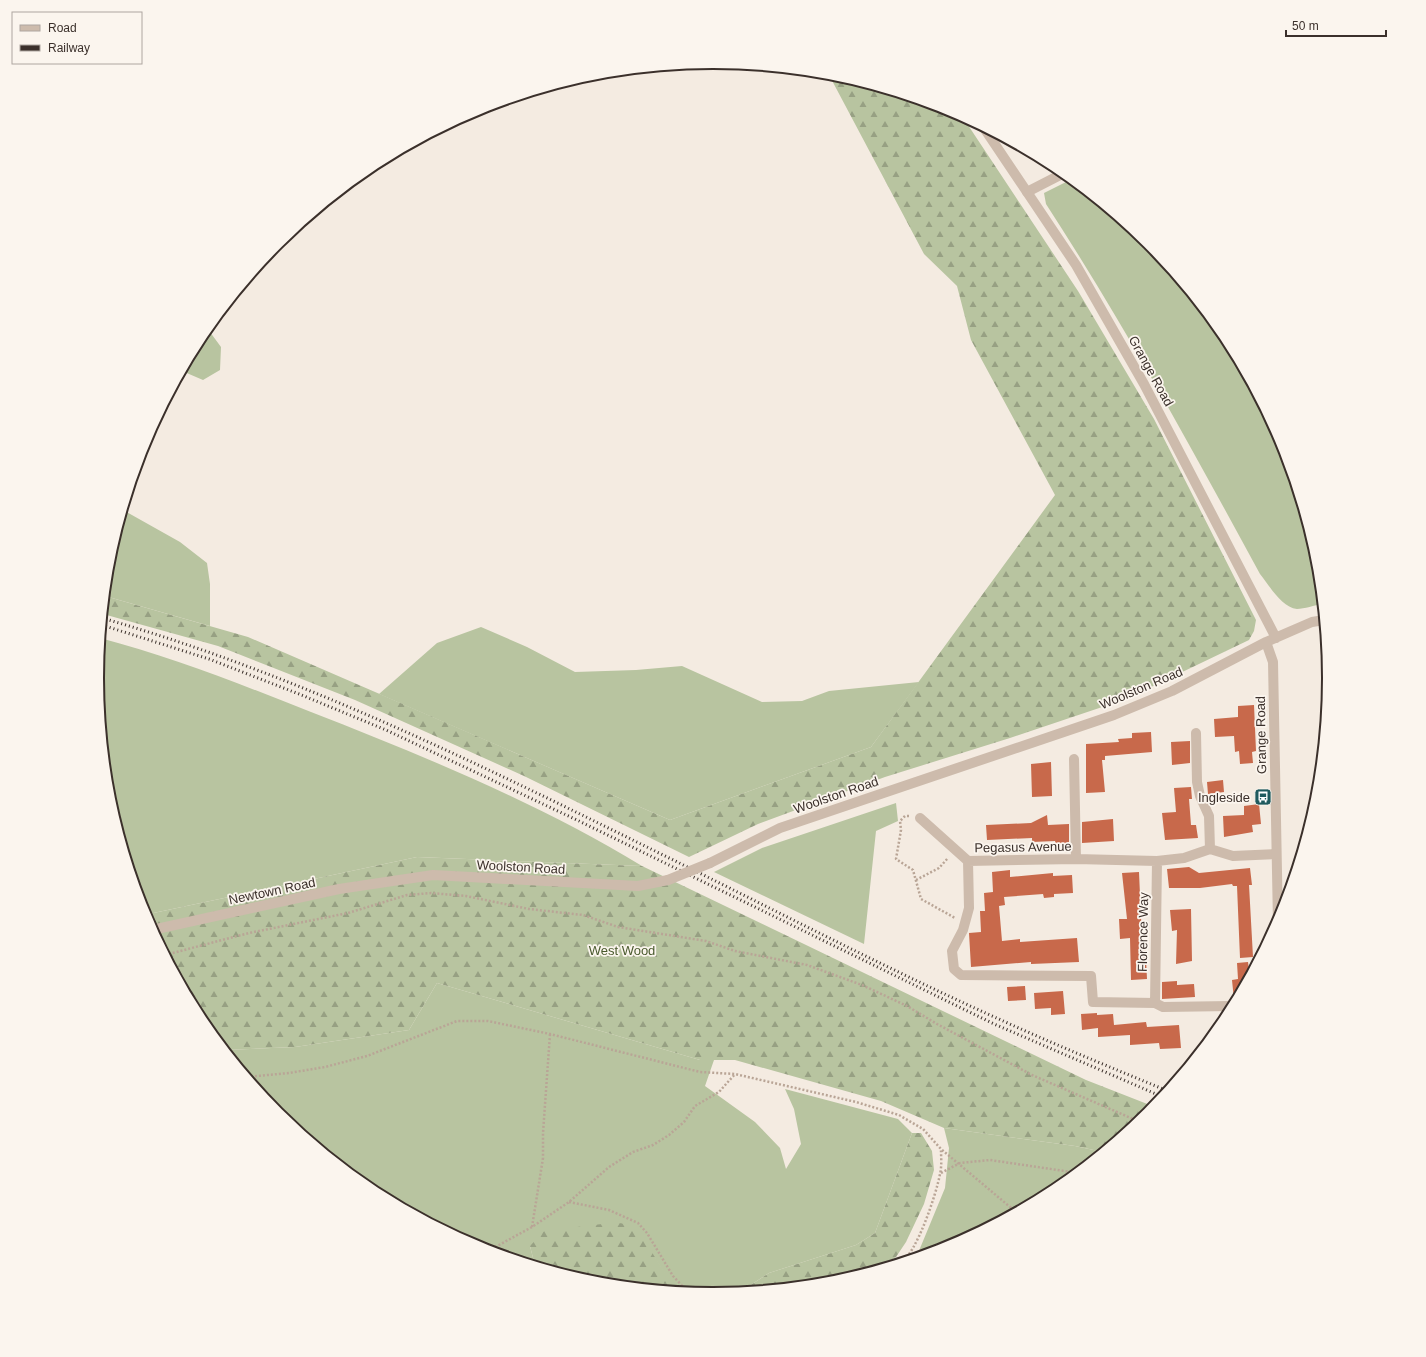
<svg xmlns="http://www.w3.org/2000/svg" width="1426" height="1357" font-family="Arial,sans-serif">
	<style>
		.grass { fill: #b8c4a0 }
		.forest { fill: url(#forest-firs) }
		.building { fill: #c8694b }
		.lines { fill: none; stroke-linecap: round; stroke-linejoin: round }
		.path { stroke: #b9a596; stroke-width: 2.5; stroke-dasharray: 2 2; stroke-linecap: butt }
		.minor { stroke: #cdbbac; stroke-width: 10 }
		.tertiary { stroke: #cdbbac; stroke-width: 10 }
		.rail { stroke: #3b302b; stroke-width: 3; stroke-dasharray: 1 3; stroke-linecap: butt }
		.tertiary-bridge { stroke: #cdbbac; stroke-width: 10 }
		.labels { text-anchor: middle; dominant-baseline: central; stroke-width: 3.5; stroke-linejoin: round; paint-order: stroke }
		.street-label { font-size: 13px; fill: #3b302b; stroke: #fbf5ee }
		.poi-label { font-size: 13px; fill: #3b302b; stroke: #fbf5ee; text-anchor: end }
		.park-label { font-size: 13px; fill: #4a5a2e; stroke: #fbf5ee }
		.rim { fill: none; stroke: #3b302b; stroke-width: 2 }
	</style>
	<defs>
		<pattern id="forest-firs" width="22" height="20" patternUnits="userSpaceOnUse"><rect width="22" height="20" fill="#b8c4a0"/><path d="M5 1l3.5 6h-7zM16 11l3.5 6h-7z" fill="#97a083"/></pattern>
	</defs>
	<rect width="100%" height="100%" fill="#f4ebe1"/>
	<!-- grass -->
	<path class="grass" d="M1072 179 1149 243 1226 336 1283 443 1318 558 1322 604C1315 605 1304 609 1297 609 1281 607 1269 585 1260 574 1192 449 1124 324 1046 204L1044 193Z
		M207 328 221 347 220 370 203 380 182 371 201 336Z
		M123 510 180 542 207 563 210 584V626L105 596 108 558Z
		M481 627 527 647 575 672 636 670 682 666 762 702 802 701 829 691 919 682 871 747 670 820 379 694 437 643Z
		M100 638C172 657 243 685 311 712 424 756 538 803 642 866L417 857 144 915 108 799 97 678Z
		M896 803 898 821 876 831 864 944 714 872 762 848Z
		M437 983 700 1060H714L705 1086 755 1122 780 1148 786 1169 801 1144 794 1109 785 1089 898 1119 912 1133 875 1233 856 1245 769 1273 740 1292 713 1295 679 1292 670 1282 653 1255 530 1246 535 1266 477 1248 370 1191 277 1114 224 1050 295 1047 409 1030Z
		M944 1128 1075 1146 1103 1152 1055 1191 949 1248 916 1258 945 1188 949 1148Z"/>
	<!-- forest -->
	<path class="forest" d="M828 73 949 109 962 116 1078 291 1154 419 1256 620 1254 631 1249 640 1126 699 1010 738 885 777 758 824 689 857 524 776 355 700 218 646 103 614 105 596 248 637 670 820 871 747 1055 495 971 340 957 286 924 254Z
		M417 857 642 866 1086 1080 1155 1107 1149 1115 1103 1152 1075 1146 944 1128 881 1101 735 1060H700L437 983 409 1030 295 1047 224 1050 200 1021 144 915Z
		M912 1133H921L932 1151 934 1170 924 1204 906 1242 896 1257 886 1263 822 1284 740 1292 769 1273 856 1245 875 1233Z
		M602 1224C608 1224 618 1222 624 1224 643 1229 664 1276 679 1292L593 1283 535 1266 530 1246 544 1231Z"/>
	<!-- building -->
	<path class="building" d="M1254 705 1256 751 1252 752 1253 763 1240 764 1239 751 1235 752 1234 736 1215 737 1214 719 1238 717V706Z
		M1151 732 1152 752 1105 756V760H1102L1105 792 1086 793V744L1119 742 1118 739 1132 738V733Z
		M1190 741V763L1172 765 1171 742Z
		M1051 762 1052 796 1032 797 1031 764Z
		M1223 780 1224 792 1208 794 1207 782Z
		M1191 787 1192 799H1189L1191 825H1196L1198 838 1165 840 1162 813 1176 812 1174 788Z
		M1259 804 1261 824 1252 825 1253 832 1224 837 1223 816 1244 815V806Z
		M1047 815 1048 825 1069 824V844L1056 845 1055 841 1032 842V838L987 840 986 825 1031 823Z
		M1113 819 1114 841 1082 843V822Z
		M1189 867 1199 873 1250 868 1252 885H1249L1253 957 1240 958 1237 886H1233L1232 884 1200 888H1169L1167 869Z
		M1010 870V877L1053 873V876L1072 875 1073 893 1054 894V897L1044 898 1043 894 1004 897 1005 905 999 906 1002 941 1020 939V942L1077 938 1079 962 1031 964V962L971 967 969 933 981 932 980 911H985L984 893 993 892 992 872Z
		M1139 872 1141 918 1143 939 1145 938 1147 979 1131 980 1130 938 1120 939 1119 919H1127L1122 873Z
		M1191 909 1192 961 1176 964 1177 930 1172 931 1170 910Z
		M1248 962 1250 976 1236 1002 1234 1000 1232 980 1238 979 1237 963Z
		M1177 981V985L1194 984 1195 997 1162 999V982Z
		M1025 986 1026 1000 1008 1001 1007 987Z
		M1063 991 1065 1014 1051 1015V1008L1035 1009 1034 993Z
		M1097 1013V1015L1113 1014 1114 1025 1146 1022 1147 1027 1179 1025 1181 1048 1160 1049 1159 1043 1130 1045V1035L1098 1037V1028L1082 1030 1081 1014Z"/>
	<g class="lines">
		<!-- path -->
		<path class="path" d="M909 816H905L900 821 901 830 896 859 913 870 921 899 955 918
			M916 880 939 868 948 858
			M165 955 249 933 348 913 407 895 431 893 466 896 529 909 583 915 618 927 706 941 735 951 807 965 862 985 907 1006 937 1024 1032 1075 1140 1122
			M247 1077 289 1073 325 1067 367 1056 457 1021H488L550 1034 700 1072 735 1074 856 1102 899 1115 923 1129 941 1149 1016 1212
			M941 1173 960 1163 990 1160 1078 1173
			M569 1202 609 1210 638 1223 647 1233 673 1276 689 1293
			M532 1227 543 1158V1133L550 1034
			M488 1251 532 1227 569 1202 609 1167 633 1152 653 1145 669 1135 684 1122 695 1106 719 1092 735 1074
			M901 1263C917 1252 936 1195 940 1174 942 1166 941 1157 941 1150"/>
		<!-- minor -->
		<path class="minor" d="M1027 192 1064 173
			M1196 733 1197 782 1200 796 1209 816 1210 849
			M1074 759 1076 859
			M920 818 968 861
			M1155 1003 1157 861
			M1231 1006 1163 1007 1155 1003 1093 1002 1091 976 961 975 954 969 952 951 963 930 969 908 968 861 1076 859 1157 861 1184 858 1210 849 1233 856 1276 854"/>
		<!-- tertiary -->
		<path class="tertiary" d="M984 128 1076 265 1144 384 1276 638
			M1266 642 1273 662 1278 924
			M710 863 780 828 1114 715 1172 691 1266 642 1312 622 1324 620
			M152 930 339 889 433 875 638 886 668 880"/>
		<!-- rail -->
		<path class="rail" d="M102 618C294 673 475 762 653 850 769 907 883 967 1001 1020 1056 1045 1112 1068 1168 1091
			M102 625 209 659 299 694 386 730 579 821 994 1024 1163 1097"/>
		<!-- tertiary-bridge -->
		<path class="tertiary-bridge" d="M668 880 710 863"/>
	</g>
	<!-- icons -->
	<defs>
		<g id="bus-square" transform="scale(0.9)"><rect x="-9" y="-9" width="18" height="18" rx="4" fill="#1f5a5e" stroke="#fbf5ee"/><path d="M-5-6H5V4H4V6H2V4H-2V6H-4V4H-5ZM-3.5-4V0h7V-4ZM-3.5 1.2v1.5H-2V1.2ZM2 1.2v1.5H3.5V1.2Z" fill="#fff"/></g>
	</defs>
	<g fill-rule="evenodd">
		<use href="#bus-square" x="1263" y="797"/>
	</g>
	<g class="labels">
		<!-- street labels -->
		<g class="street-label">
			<text transform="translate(1151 371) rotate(61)">Grange Road</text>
			<text transform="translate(1141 688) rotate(-23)">Woolston Road</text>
			<text transform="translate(1261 735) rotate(-91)">Grange Road</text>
			<text transform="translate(836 795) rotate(-19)">Woolston Road</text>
			<text transform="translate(1023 847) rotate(-1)">Pegasus Avenue</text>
			<text transform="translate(521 867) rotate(3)">Woolston Road</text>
			<text transform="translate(272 891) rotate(-12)">Newtown Road</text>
			<text transform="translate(1143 932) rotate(-89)">Florence Way</text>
		</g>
		<!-- poi labels -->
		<g class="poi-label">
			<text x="1250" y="797">Ingleside</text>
		</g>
		<!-- park labels -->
		<g class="park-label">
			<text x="622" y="950">West Wood</text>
		</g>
	</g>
	<!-- crop -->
	<path d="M0 0H1426V1357H0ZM104 678a609 609 0 1 1 1218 0a609 609 0 1 1-1218 0Z" fill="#fbf5ee" fill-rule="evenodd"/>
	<path class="rim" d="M104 678a609 609 0 1 1 1218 0a609 609 0 1 1-1218 0Z"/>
	<!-- legend -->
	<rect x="12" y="12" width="130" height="52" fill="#fbf5ee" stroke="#aea6a0"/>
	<rect x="20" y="25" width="20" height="6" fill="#cdbbac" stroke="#aea6a0"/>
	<text x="48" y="32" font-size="12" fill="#3b302b">Road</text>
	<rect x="20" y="45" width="20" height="6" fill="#3b302b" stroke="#aea6a0"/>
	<text x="48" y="52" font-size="12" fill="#3b302b">Railway</text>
	<!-- scale -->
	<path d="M1286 30v6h100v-6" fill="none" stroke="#3b302b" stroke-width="2"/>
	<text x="1292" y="30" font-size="12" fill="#3b302b" stroke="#fbf5ee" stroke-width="3" paint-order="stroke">50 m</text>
</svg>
